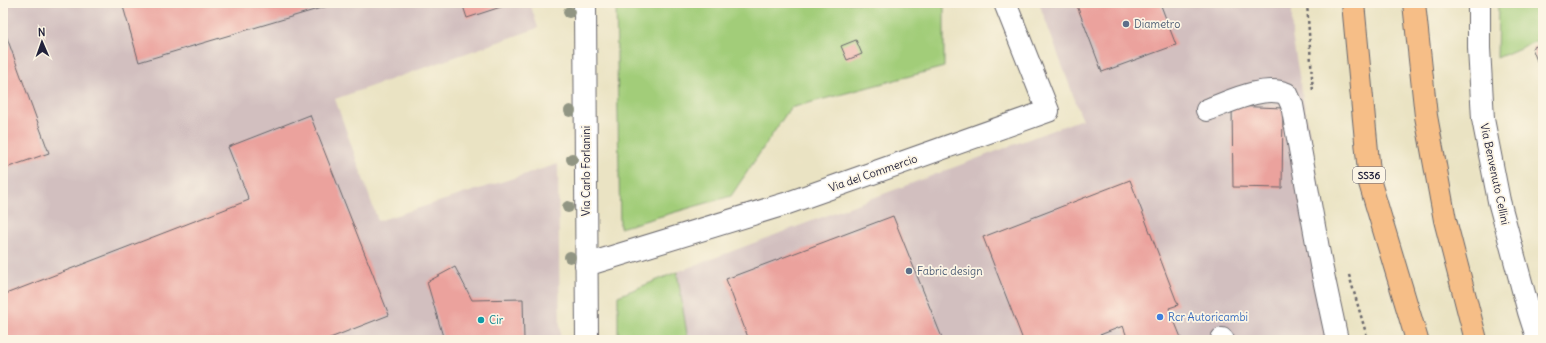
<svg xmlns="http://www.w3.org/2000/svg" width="1546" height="343" font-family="Delius,sans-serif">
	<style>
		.industrial { fill: #d2bfbf }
		.green { fill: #a2cd79; stroke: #62785a }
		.building { fill: #eba29d }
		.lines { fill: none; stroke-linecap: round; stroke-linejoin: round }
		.minor-casing { stroke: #68666b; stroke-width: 24 }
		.highway-casing { stroke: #68666b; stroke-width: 24 }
		.path { stroke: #68666b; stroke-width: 2.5; stroke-dasharray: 3 3; stroke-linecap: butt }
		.minor { stroke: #fff; stroke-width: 22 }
		.highway { stroke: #f6be87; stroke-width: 22 }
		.tree { fill: #919583 }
		.service-dot { fill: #5c6f8a; stroke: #fcf5e5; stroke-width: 1.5 }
		.shop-dot { fill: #3f7fe0; stroke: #fcf5e5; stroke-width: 1.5 }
		.culture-dot { fill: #0f9aa8; stroke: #fcf5e5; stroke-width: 1.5 }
		.labels { text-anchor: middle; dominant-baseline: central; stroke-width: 3.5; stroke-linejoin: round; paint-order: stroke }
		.shield { fill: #fcf5e5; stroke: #63616e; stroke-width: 1 }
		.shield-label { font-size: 10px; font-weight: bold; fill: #22223b }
		.service-label { font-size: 11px; fill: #4e5e75; stroke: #fcf5e5; text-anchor: start }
		.street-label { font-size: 11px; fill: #22223b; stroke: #fcf5e5 }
		.shop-label { font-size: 11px; fill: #366cbe; stroke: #fcf5e5; text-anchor: start }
		.culture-label { font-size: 11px; fill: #0d838f; stroke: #fcf5e5; text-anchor: start }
	</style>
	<rect width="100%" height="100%" fill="#fcf5e5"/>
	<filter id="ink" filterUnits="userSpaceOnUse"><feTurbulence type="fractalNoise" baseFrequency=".025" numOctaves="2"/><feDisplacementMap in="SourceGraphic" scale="8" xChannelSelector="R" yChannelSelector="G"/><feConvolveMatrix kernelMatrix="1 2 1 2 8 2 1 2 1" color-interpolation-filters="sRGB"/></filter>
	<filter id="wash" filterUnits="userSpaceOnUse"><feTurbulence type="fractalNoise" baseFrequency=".012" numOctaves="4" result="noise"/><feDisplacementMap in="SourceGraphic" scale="16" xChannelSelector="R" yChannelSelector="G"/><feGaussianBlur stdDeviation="0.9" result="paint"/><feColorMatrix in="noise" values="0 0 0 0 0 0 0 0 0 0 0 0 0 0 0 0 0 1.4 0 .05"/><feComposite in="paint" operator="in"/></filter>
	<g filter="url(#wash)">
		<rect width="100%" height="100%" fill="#eae3c3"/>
		<!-- industrial -->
		<path class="industrial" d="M3 3H530L538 28 335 99 378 221 558 164 560 340H3Z
			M1039 3H1292V35L1329 247 1310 250 1327 340H688L677 272 1082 119Z"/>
		<!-- green -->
		<path class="green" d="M616 3H944V67L790 108 731 196 620 228Z
			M1498 3H1543V38L1497 58Z
			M677 272 688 340H618V296Z"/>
		<g id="blocks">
			<!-- building -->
			<path class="building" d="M122 3H338L139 62Z
				M462 3H513L467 18Z
				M1076 3H1160L1176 45 1102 72Z
				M3 27 49 153 3 169Z
				M856 40 862 54 847 60 841 46Z
				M1543 43V76L1532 48Z
				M1232 106 1283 108 1282 188 1233 187Z
				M310 115 389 315 325 340H3V295L249 200 228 147Z
				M1130 180 1178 305 1169 308 1182 340H1128L1123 326 1087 340H1023L983 237Z
				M893 216 943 340H749L726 279Z
				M455 267 472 300 523 299 524 340H444L427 282Z"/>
		</g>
	</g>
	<g filter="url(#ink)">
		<use href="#blocks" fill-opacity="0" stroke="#68666b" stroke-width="1"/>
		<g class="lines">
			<!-- minor casing -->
			<g class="minor-casing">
				<path id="minor" d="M585 3 587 340
					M1479 3V48L1483 119 1499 201 1529 312 1538 340
					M1207 110C1229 102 1264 84 1287 94L1292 105 1321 265 1337 340
					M586 265 785 204 1048 111 1005 3
					M1222 339 1223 340"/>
			</g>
			<!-- highway casing -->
			<g class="highway-casing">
				<path id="highway" d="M1353 3 1370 183 1417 340
					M1414 3 1426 116 1445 220 1476 340"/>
			</g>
			<!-- path -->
			<path class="path" d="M1307 3 1313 92
				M1349 275 1368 340"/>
			<!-- minor -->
			<use href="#minor" class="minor"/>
			<!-- highway -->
			<use href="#highway" class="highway"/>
		</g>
		<!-- trees -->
		<g class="tree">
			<circle cx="569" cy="12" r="6"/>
			<circle cx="570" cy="111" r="6"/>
			<circle cx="572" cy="159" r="6"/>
			<circle cx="568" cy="207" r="6"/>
			<circle cx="570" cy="257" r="6"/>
		</g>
	</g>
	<!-- markers -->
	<g class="service-dot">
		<circle cx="1126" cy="24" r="4"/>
		<circle cx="909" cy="271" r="4"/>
	</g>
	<circle class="shop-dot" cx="1160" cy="317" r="4"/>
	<circle class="culture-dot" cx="481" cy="320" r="4"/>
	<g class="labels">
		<!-- shield labels -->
		<rect class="shield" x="1353" y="167" width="32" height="16" rx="3"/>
		<g class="shield-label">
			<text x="1369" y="175">SS36</text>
		</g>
		<!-- service labels -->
		<g class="service-label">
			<text x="1134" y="24">Diametro</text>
			<text x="917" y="271">Fabric design</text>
		</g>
		<!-- street labels -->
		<g class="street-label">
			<text transform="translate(586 171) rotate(-90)">Via Carlo Forlanini</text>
			<text transform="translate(873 173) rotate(-19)">Via del Commercio</text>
			<text transform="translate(1495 174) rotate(78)">Via Benvenuto Cellini</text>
		</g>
		<!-- shop labels -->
		<g class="shop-label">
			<text x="1168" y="317">Rcr Autoricambi</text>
		</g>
		<!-- culture labels -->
		<g class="culture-label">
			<text x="489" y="320">Cir</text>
		</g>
	</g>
	<!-- margin -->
	<rect width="1546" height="343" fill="none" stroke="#fcf5e5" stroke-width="16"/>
	<!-- north arrow -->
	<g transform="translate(42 42) rotate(358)" stroke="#fcf5e5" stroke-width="3" paint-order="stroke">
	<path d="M0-3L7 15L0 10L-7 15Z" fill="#22223b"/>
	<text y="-6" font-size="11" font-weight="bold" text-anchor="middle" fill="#22223b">N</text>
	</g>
</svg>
